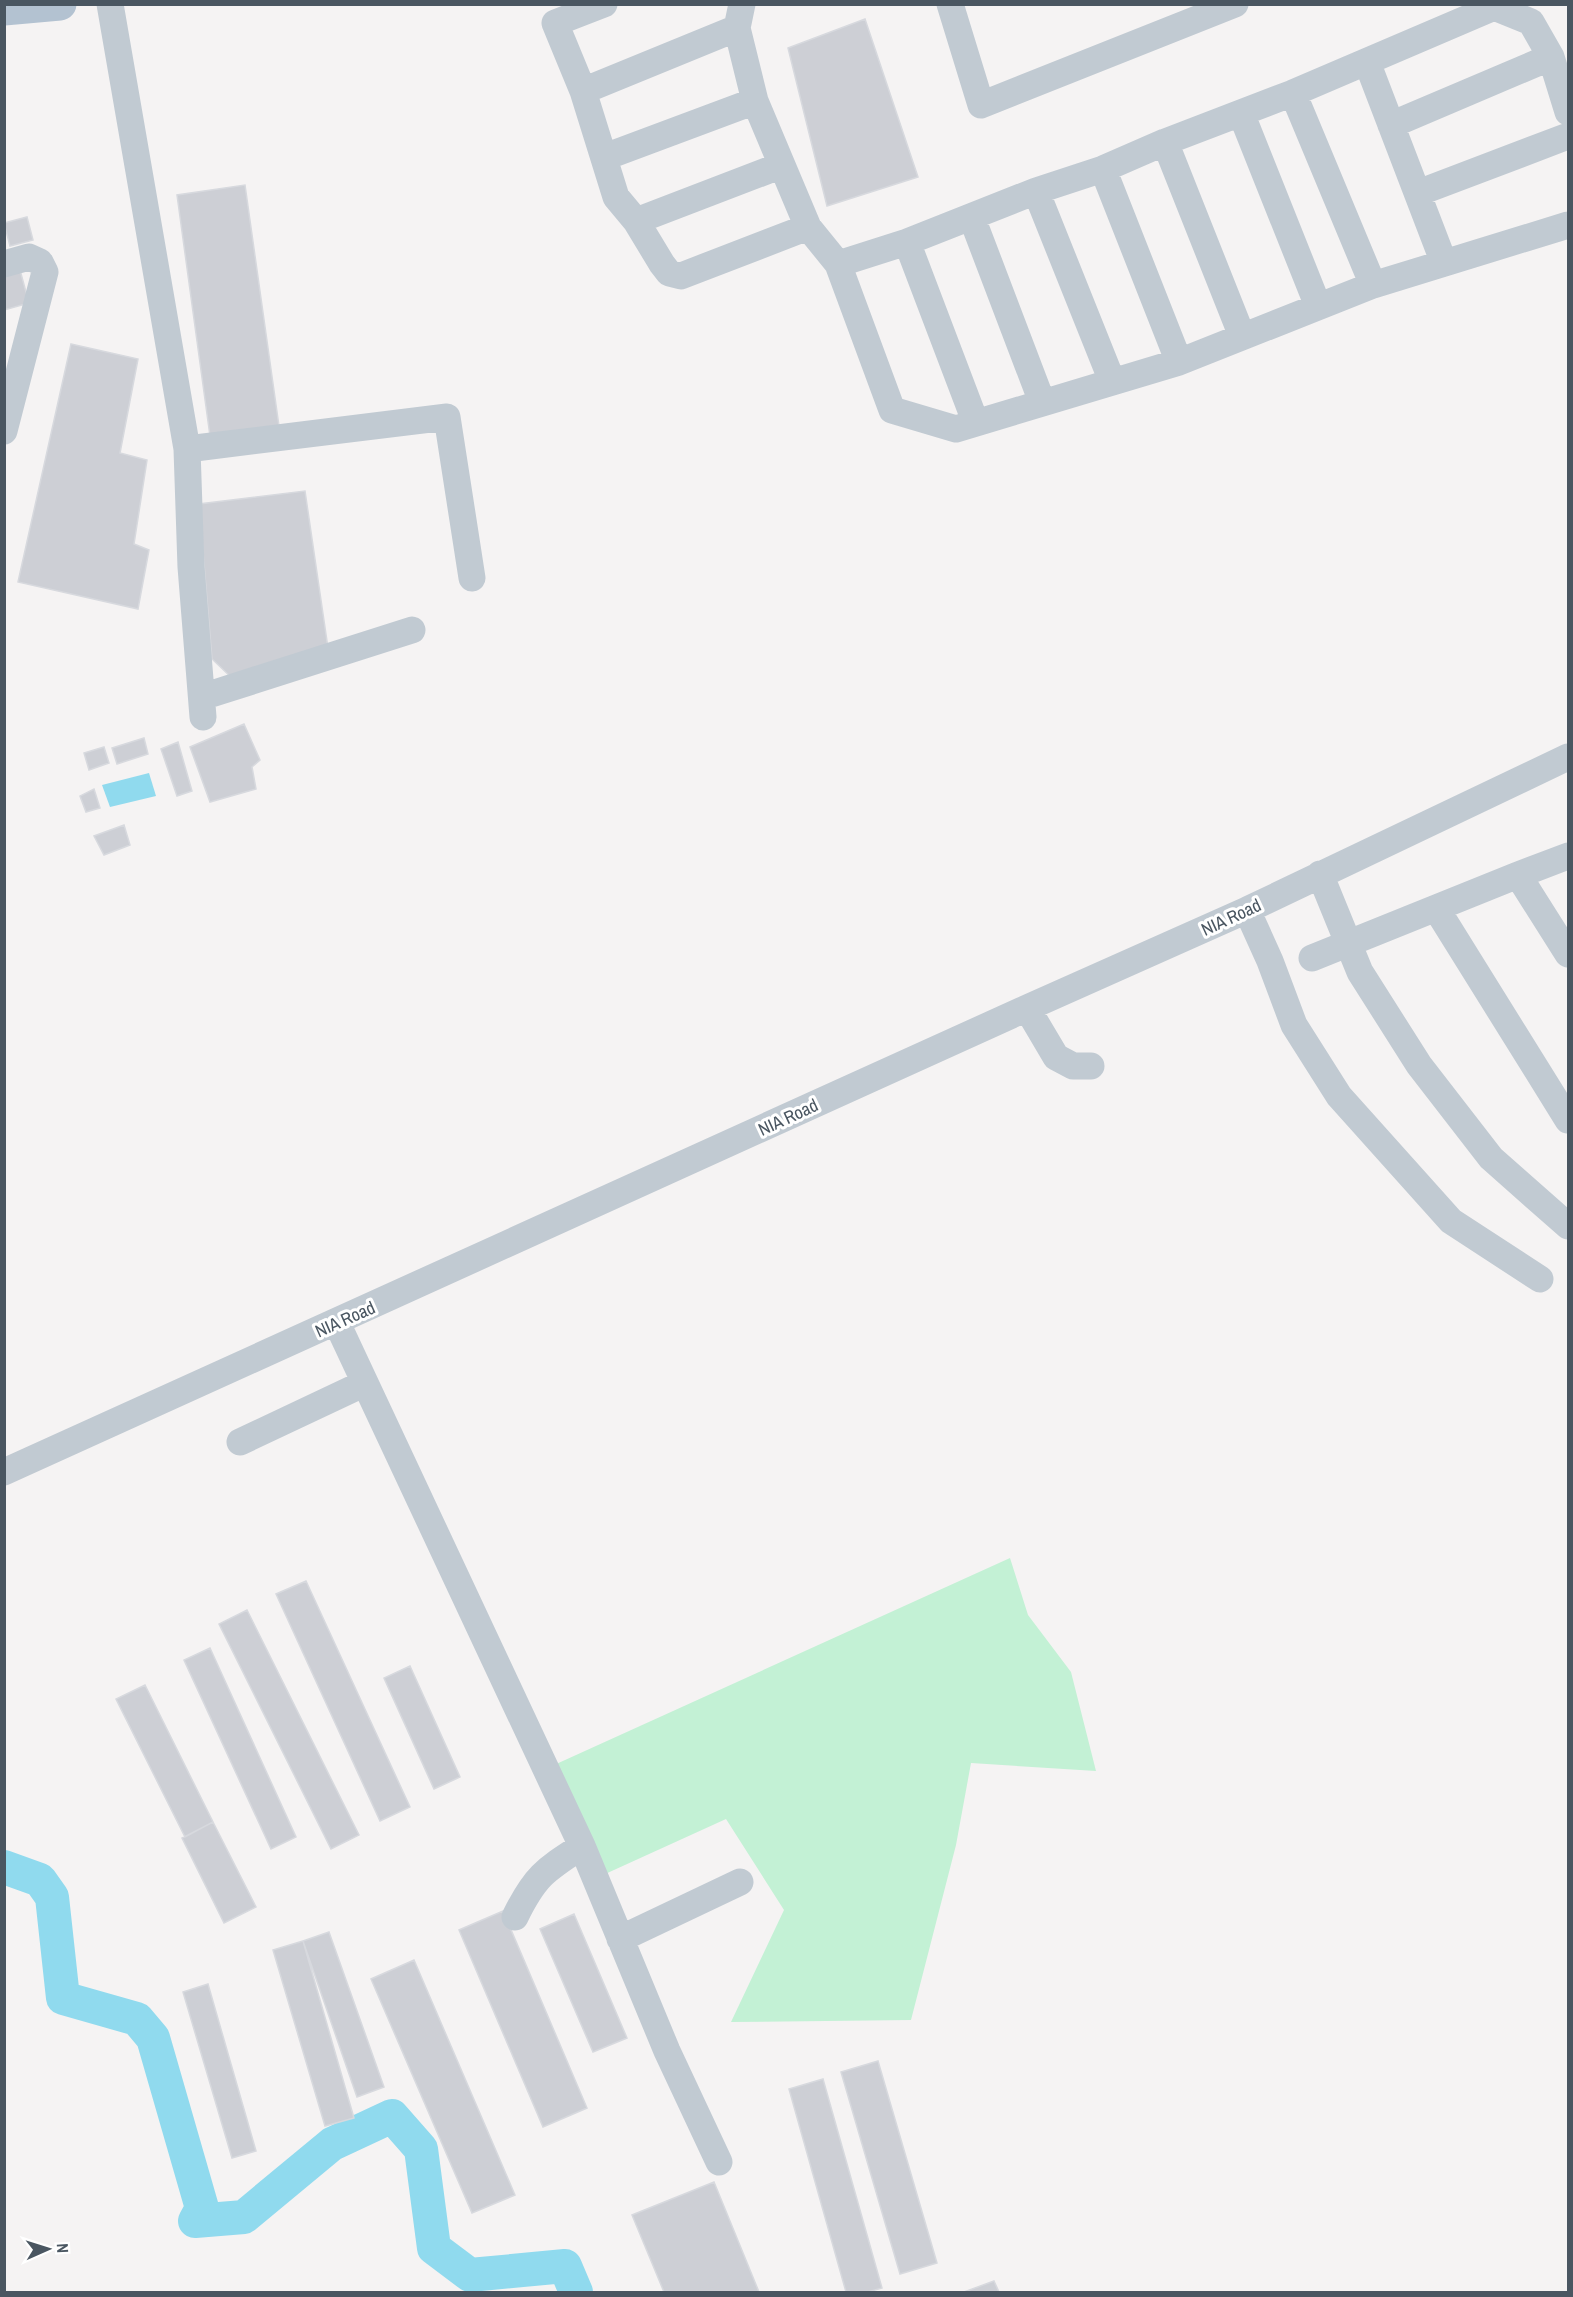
<svg xmlns="http://www.w3.org/2000/svg" width="1573" height="2297" font-family="'Archivo Narrow',sans-serif">
	<style>
		.green { fill: #c3f1d5 }
		.water { fill: #90daee }
		.lines { fill: none; stroke-linecap: round; stroke-linejoin: round }
		.river { stroke: #90daee; stroke-width: 34 }
		.building { fill: #cdcfd5; stroke: #d7d9de; stroke-width: 1.5 }
		.minor { stroke: #c1cad2; stroke-width: 27 }
		.major { stroke: #b3c2d1; stroke-width: 33 }
		.labels { text-anchor: middle; dominant-baseline: central; stroke-width: 6; stroke-linejoin: round; paint-order: stroke }
		.street-label { font-size: 18px; fill: #4a5661; stroke: #fff }
	</style>
	<rect width="100%" height="100%" fill="#f5f3f3"/>
	<!-- green -->
	<path class="green" d="M1010 1558 1028 1615 1071 1672 1096 1771 971 1763 956 1845 911 2020 731 2022 784 1910 726 1819 592 1880 543 1770Z"/>
	<!-- water -->
	<path class="water" d="M149 773 156 796 110 807 102 785Z"/>
	<g class="lines">
		<!-- river -->
		<path class="river" d="M4 1867 40 1880 52 1897 63 1998 137 2019 153 2038 202 2208 195 2221 244 2217 332 2144 392 2116 421 2149 434 2248 470 2275 565 2266 576 2292"/>
	</g>
	<!-- building -->
	<path class="building" d="M865 19 918 177 827 206 788 48Z
		M245 185 279 426 210 436 177 195Z
		M27 217 33 240 10 246 4 223Z
		M20 270 29 303 4 310V274Z
		M71 344 138 359 120 453 147 460 134 544 149 550 138 609 18 582Z
		M305 491 328 648 235 681 212 659 199 504Z
		M244 724 260 760 252 767 256 789 210 802 190 747Z
		M144 738 148 754 117 764 112 748Z
		M178 742 192 791 177 796 161 749Z
		M104 747 109 763 89 770 84 753Z
		M94 789 100 808 86 812 80 796Z
		M124 825 130 845 104 855 94 836Z
		M306 1581 410 1807 380 1821 276 1594Z
		M247 1610 359 1835 331 1849 219 1624Z
		M210 1648 296 1837 271 1849 184 1660Z
		M410 1666 460 1777 434 1789 384 1678Z
		M145 1685 213 1822 185 1837 116 1699Z
		M213 1822 256 1907 224 1923 182 1838Z
		M503 1911 587 2108 543 2127 459 1930Z
		M574 1914 627 2038 593 2052 540 1929Z
		M329 1932 384 2087 357 2097 303 1941Z
		M303 1941 354 2118 325 2126 273 1950Z
		M414 1960 515 2195 472 2213 371 1979Z
		M208 1984 256 2151 232 2158 183 1992Z
		M878 2061 937 2263 900 2274 841 2072Z
		M823 2079 882 2288 868 2292H846L789 2089Z
		M714 2182 759 2292H664L632 2215Z
		M994 2281 999 2292H964Z"/>
	<g class="lines">
		<!-- minor -->
		<path class="minor" d="M110 4 187 449 191 567 203 717
			M604 4 555 23 583 91 616 197 636 221 662 264 669 273 681 276 808 227 755 101 737 28 742 4
			M950 4 981 105 1235 4
			M1367 62 1444 263
			M583 91 737 28
			M1293 93 1494 7 1531 22 1551 57 1568 112
			M1241 113 1318 306
			M1391 125 1551 57
			M1165 142 1242 336
			M605 157 755 101
			M1103 169 1179 362
			M1036 191 1112 381
			M1418 193 1568 136
			M972 218 1042 402
			M636 221 782 165
			M808 227 838 264 892 410 956 429 1179 362 1373 285 1293 93 1165 142 1103 169 1036 191 907 242 838 264
			M907 242 975 421
			M4 264 29 257 40 262 45 272 4 431
			M1373 285 1568 225
			M187 449 447 417 472 578
			M202 697 412 630
			M1320 874 1360 972 1419 1065 1491 1158 1568 1226
			M1518 875 1568 954
			M1436 908 1568 1120
			M1247 910 1270 961 1294 1025 1339 1096 1451 1221 1540 1279
			M1312 958 1518 875 1568 856
			M1027 1008 1056 1057 1073 1066H1091
			M337 1323 582 1846 667 2051 719 2162
			M240 1442 365 1383
			M4 1472 1027 1008 1247 910 1568 757
			M515 1917C535 1876 545 1870 582 1846
			M620 1939 740 1882"/>
		<!-- major -->
		<path class="major" d="M4 9 60 4"/>
	</g>
	<g class="labels">
		<!-- street labels -->
		<g class="street-label">
			<text transform="translate(1231 917) rotate(-25)">NIA Road</text>
			<text transform="translate(788 1117) rotate(-25)">NIA Road</text>
			<text transform="translate(345 1319) rotate(-24)">NIA Road</text>
		</g>
	</g>
	<!-- border -->
	<rect width="1573" height="2297" fill="none" stroke="#4a5661" stroke-width="12"/>
	<!-- north arrow -->
	<g transform="translate(48 2249) rotate(87)" stroke="#ffffff" stroke-width="4.5" paint-order="stroke">
	<path d="M0-4.5L10 22L0 15L-10 22Z" fill="#4a5661"/>
	<text y="-9" font-size="16" font-weight="bold" text-anchor="middle" fill="#4a5661">N</text>
	</g>
</svg>
